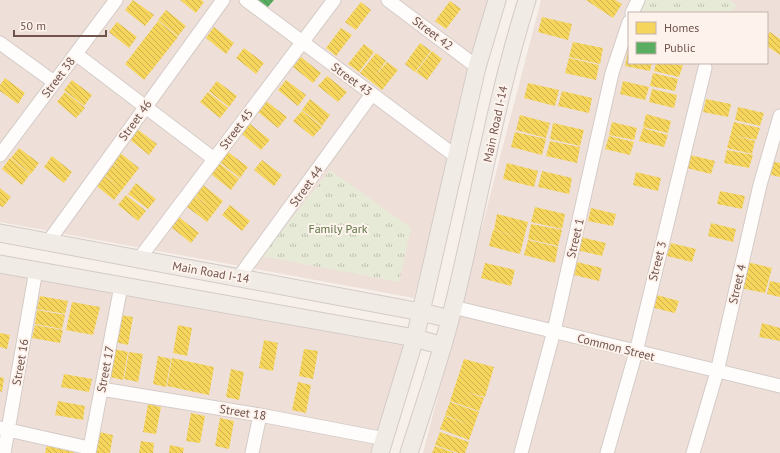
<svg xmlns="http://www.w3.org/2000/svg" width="780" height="453" font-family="'PT Sans',sans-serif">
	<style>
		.residential { fill: #eee0d8; fill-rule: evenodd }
		.park { fill: url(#park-tufts) }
		.homes { fill: url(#homes-back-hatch) }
		.public { fill: url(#public-back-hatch) }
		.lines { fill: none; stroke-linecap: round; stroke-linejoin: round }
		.minor-casing { stroke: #d4cbc8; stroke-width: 15 }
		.major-casing { stroke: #d4cac7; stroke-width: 19 }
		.minor { stroke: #fefdfc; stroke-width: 13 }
		.major { stroke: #f1ebe6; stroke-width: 17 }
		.labels { text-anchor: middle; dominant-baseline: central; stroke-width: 4; stroke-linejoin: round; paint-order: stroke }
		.street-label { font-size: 12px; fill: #71534d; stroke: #fdf3ec }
		.park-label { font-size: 12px; fill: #5e7647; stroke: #fdf3ec }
	</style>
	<defs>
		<pattern id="park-tufts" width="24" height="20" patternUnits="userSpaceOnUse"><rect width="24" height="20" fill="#e7ead6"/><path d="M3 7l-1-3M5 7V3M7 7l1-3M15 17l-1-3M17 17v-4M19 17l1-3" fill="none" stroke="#c0c0b0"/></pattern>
		<pattern id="homes-back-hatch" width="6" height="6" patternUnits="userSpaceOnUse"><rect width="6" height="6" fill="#f6d55c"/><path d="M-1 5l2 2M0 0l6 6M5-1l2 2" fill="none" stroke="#ccaf4e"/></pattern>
		<pattern id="public-back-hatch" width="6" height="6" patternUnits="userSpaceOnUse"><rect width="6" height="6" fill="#5aae61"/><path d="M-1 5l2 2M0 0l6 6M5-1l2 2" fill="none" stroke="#4f9052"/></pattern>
	</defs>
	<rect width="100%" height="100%" fill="#f6efea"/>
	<!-- residential -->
	<path class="residential" d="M0 0H489L414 298 0 222Z
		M541 0H780V453H423ZM629 13H767V63H629Z
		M0 273 405 346 371 453H0Z"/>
	<!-- park -->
	<path class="park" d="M644 0H729L737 5 731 13H637Z
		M330 170 411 228 399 282 262 256Z"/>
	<!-- homes -->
	<path class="homes" d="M133 0 154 15 145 26 125 10Z
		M180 0H201L204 2 196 13Z
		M586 0H615L622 4 613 18Z
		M450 1 461 9 446 29 435 21Z
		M361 2 371 10 356 30 345 22Z
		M166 10 186 26 178 36 158 20Z
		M542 17 572 24 568 40 538 32Z
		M158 21 178 37 144 80 125 64Z
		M117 22 137 37 129 48 109 32Z
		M214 27 234 43 226 54 206 38Z
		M341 28 352 35 336 56 326 48Z
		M770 32 780 39V55L767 46V35Z
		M573 42 603 48 600 64 569 57Z
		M420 43 431 51 415 72 405 64Z
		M364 44 374 52 359 72 348 64Z
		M244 48 264 63 256 74 236 58Z
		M628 50 629 63H652L650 71 625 66Z
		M432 51 442 59 427 80 416 72Z
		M376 53 386 61 375 76 387 62 398 70 382 90 360 73Z
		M301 57 321 73 313 83 293 67Z
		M569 58 599 65 596 80 565 73Z
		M656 63 683 65 679 77 654 71Z
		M653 73 678 79 675 91 650 86Z
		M327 76 347 92 338 102 318 86Z
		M5 78 25 93 18 104 0 91V85Z
		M72 80 92 95 84 106 64 90Z
		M286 80 306 95 298 106 278 90Z
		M217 81 237 96 229 107 209 91Z
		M623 81 649 87 645 100 620 94Z
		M528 83 559 90 555 106 524 98Z
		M652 89 677 95 674 108 649 102Z
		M562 91 592 98 589 113 558 106Z
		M65 92 85 108 76 118 57 102Z
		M208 92 228 108 220 118 200 102Z
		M310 99 330 115 322 126 302 110Z
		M706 99 731 104 728 117 703 112Z
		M266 101 287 117 278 128 258 112Z
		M738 107 764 113 760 126 735 120Z
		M302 111 322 127 313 137 293 121Z
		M646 114 671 121 668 133 643 127Z
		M520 115 550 123 546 138 516 130Z
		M612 122 637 128 634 140 609 135Z
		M734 122 760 128 756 140 733 135 755 141 752 154 727 148Z
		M553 123 584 130 580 146 550 139Z
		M250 124 270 140 261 150 242 134Z
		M643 128 668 135 664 147 639 141Z
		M137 129 157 144 149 155 129 139Z
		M515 132 546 139 542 155 511 147Z
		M609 136 634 142 630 155 605 149Z
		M550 141 580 147 577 163 546 156Z
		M19 148 39 163 31 174 11 158Z
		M727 150 753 155 749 168 724 163Z
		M119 152 139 168 114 200 94 184 102 174 121 188 102 173 111 163 121 171 111 162Z
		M228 152 248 167 240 178 220 162Z
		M690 155 715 161 711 174 687 168Z
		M52 156 72 172 64 183 44 167Z
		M10 158 30 174 22 185 2 169Z
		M262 160 282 175 274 186 254 170Z
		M770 161 780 163V177L767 174Z
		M219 163 239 179 231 190 211 174Z
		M507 163 538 171 534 187 503 179Z
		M542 171 572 178 569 194 538 187Z
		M636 172 661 178 658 191 633 185Z
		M136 183 156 199 148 209 128 194Z
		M203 185 223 201 207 222 187 207 195 196 209 207 195 195Z
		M0 188 11 197 3 207 0 206Z
		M720 191 745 196 742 209 717 204Z
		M126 195 146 211 138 221 118 205Z
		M230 205 250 221 242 231 222 215Z
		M535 207 565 214 562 229 531 222Z
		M591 208 616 214 613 226 588 221Z
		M497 214 528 222 520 254 489 246 493 230 520 237 494 230Z
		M179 217 199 233 191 243 171 227Z
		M711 223 736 229 733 242 708 236Z
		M531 224 562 230 558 246 528 239Z
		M580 237 606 243 602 256 577 250Z
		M528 240 558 247 555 263 524 255Z
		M671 243 696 249 692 262 667 256Z
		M577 262 602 268 599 281 574 275Z
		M747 262 772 268 765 293 740 288Z
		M485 263 515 270 511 286 481 278Z
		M770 281 780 283V297L767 294Z
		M653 294 679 301 675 313 650 307Z
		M40 296 68 301 65 314 37 309Z
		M72 302 100 307 93 335 66 330 69 316 75 317 69 316Z
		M37 310 65 315 62 329 35 324Z
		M120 315 133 317 128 345 115 342Z
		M762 323 780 328V341L759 337Z
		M35 325 63 330 60 343 32 338Z
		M178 325 192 328 187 356 173 353Z
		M0 333 10 335 7 349 0 347Z
		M264 340 278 343 273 371 259 368Z
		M115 349 128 352 123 380 110 377Z
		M304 349 318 351 313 379 299 376Z
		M129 352 143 354 138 382 124 379Z
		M158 356 171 359 166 387 153 384Z
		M172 358 214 367 209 395 167 386Z
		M464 359 494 367 485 397 466 392 484 398 479 411 450 401Z
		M231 369 244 372 239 400 226 397Z
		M64 374 92 379 89 392 61 387Z
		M0 377 4 378 2 392 0 391Z
		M298 382 311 385 306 413 292 410Z
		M58 401 85 406 83 420 55 415Z
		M450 402 479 412 469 440 440 429 445 416 470 425 445 415Z
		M148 404 161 407 156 434 143 432Z
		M191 413 205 416 200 443 186 441Z
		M220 418 234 421 229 449 215 446Z
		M99 432 113 435 110 453H96Z
		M440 432 469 442 465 453H458L435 445Z
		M141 441 154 443 153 453H139Z
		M47 444 75 449 74 453H45Z
		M170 445 184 448 183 453H169Z
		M435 446 455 453H432Z"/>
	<!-- public -->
	<path class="public" d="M257 0H274L267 8Z"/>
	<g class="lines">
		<!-- minor casing -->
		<g class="minor-casing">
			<path id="minor" d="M246 0 458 158
				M388 0 477 67
				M632 13 638 0
				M0 43 54 82
				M76 54 214 159
				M0 155 116 0
				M48 242 223 0
				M139 259 334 0
				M239 277 372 94
				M453 307 780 386
				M101 389 260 415 385 439
				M0 428 89 448
				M4 453 36 270
				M89 453 121 286
				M252 453 260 415
				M521 453 554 331 612 73 629 22
				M607 453 636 352 705 68
				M693 453 717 372 760 185 780 116"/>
		</g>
		<!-- major casing -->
		<g class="major-casing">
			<path id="major" d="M0 233 421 312 450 319
				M0 264 415 338 443 346
				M380 453 415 338 477 67 497 0
				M409 453C423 409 438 365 450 320 477 214 494 105 527 0"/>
		</g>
		<!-- minor -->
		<use href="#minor" class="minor"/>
		<!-- major -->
		<use href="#major" class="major"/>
	</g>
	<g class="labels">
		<!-- street labels -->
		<g class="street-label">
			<text transform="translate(433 33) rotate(37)">Street 42</text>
			<text transform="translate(58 77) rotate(-53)">Street 38</text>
			<text transform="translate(352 79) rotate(36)">Street 43</text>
			<text transform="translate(135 120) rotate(-54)">Street 46</text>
			<text transform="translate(495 124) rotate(-78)">Main Road I-14</text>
			<text transform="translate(236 129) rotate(-53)">Street 45</text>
			<text transform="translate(306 186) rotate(-54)">Street 44</text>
			<text transform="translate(575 238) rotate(-77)">Street 1</text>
			<text transform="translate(657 261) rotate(-76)">Street 3</text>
			<text transform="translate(211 272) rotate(10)">Main Road I-14</text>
			<text transform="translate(737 284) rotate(-77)">Street 4</text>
			<text transform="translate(616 347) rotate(14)">Common Street</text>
			<text transform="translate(20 362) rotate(-80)">Street 16</text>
			<text transform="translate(105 369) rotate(-79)">Street 17</text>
			<text transform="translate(243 412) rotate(9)">Street 18</text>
		</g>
		<!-- park labels -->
		<g class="park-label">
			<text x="338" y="228">Family Park</text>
		</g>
	</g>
	<!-- legend -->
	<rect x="628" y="12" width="140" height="52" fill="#fdf3ec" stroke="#c5b3ac"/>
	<rect x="636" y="22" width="20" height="12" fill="#f6d55c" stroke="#c5b3ac"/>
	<text x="664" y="32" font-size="12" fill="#71534d">Homes</text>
	<rect x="636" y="42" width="20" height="12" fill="#5aae61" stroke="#c5b3ac"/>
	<text x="664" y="52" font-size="12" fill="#71534d">Public</text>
	<!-- scale -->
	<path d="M14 30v6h92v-6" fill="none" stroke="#71534d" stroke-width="2"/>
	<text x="20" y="30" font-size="12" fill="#71534d" stroke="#fdf3ec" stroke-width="3" paint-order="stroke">50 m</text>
</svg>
